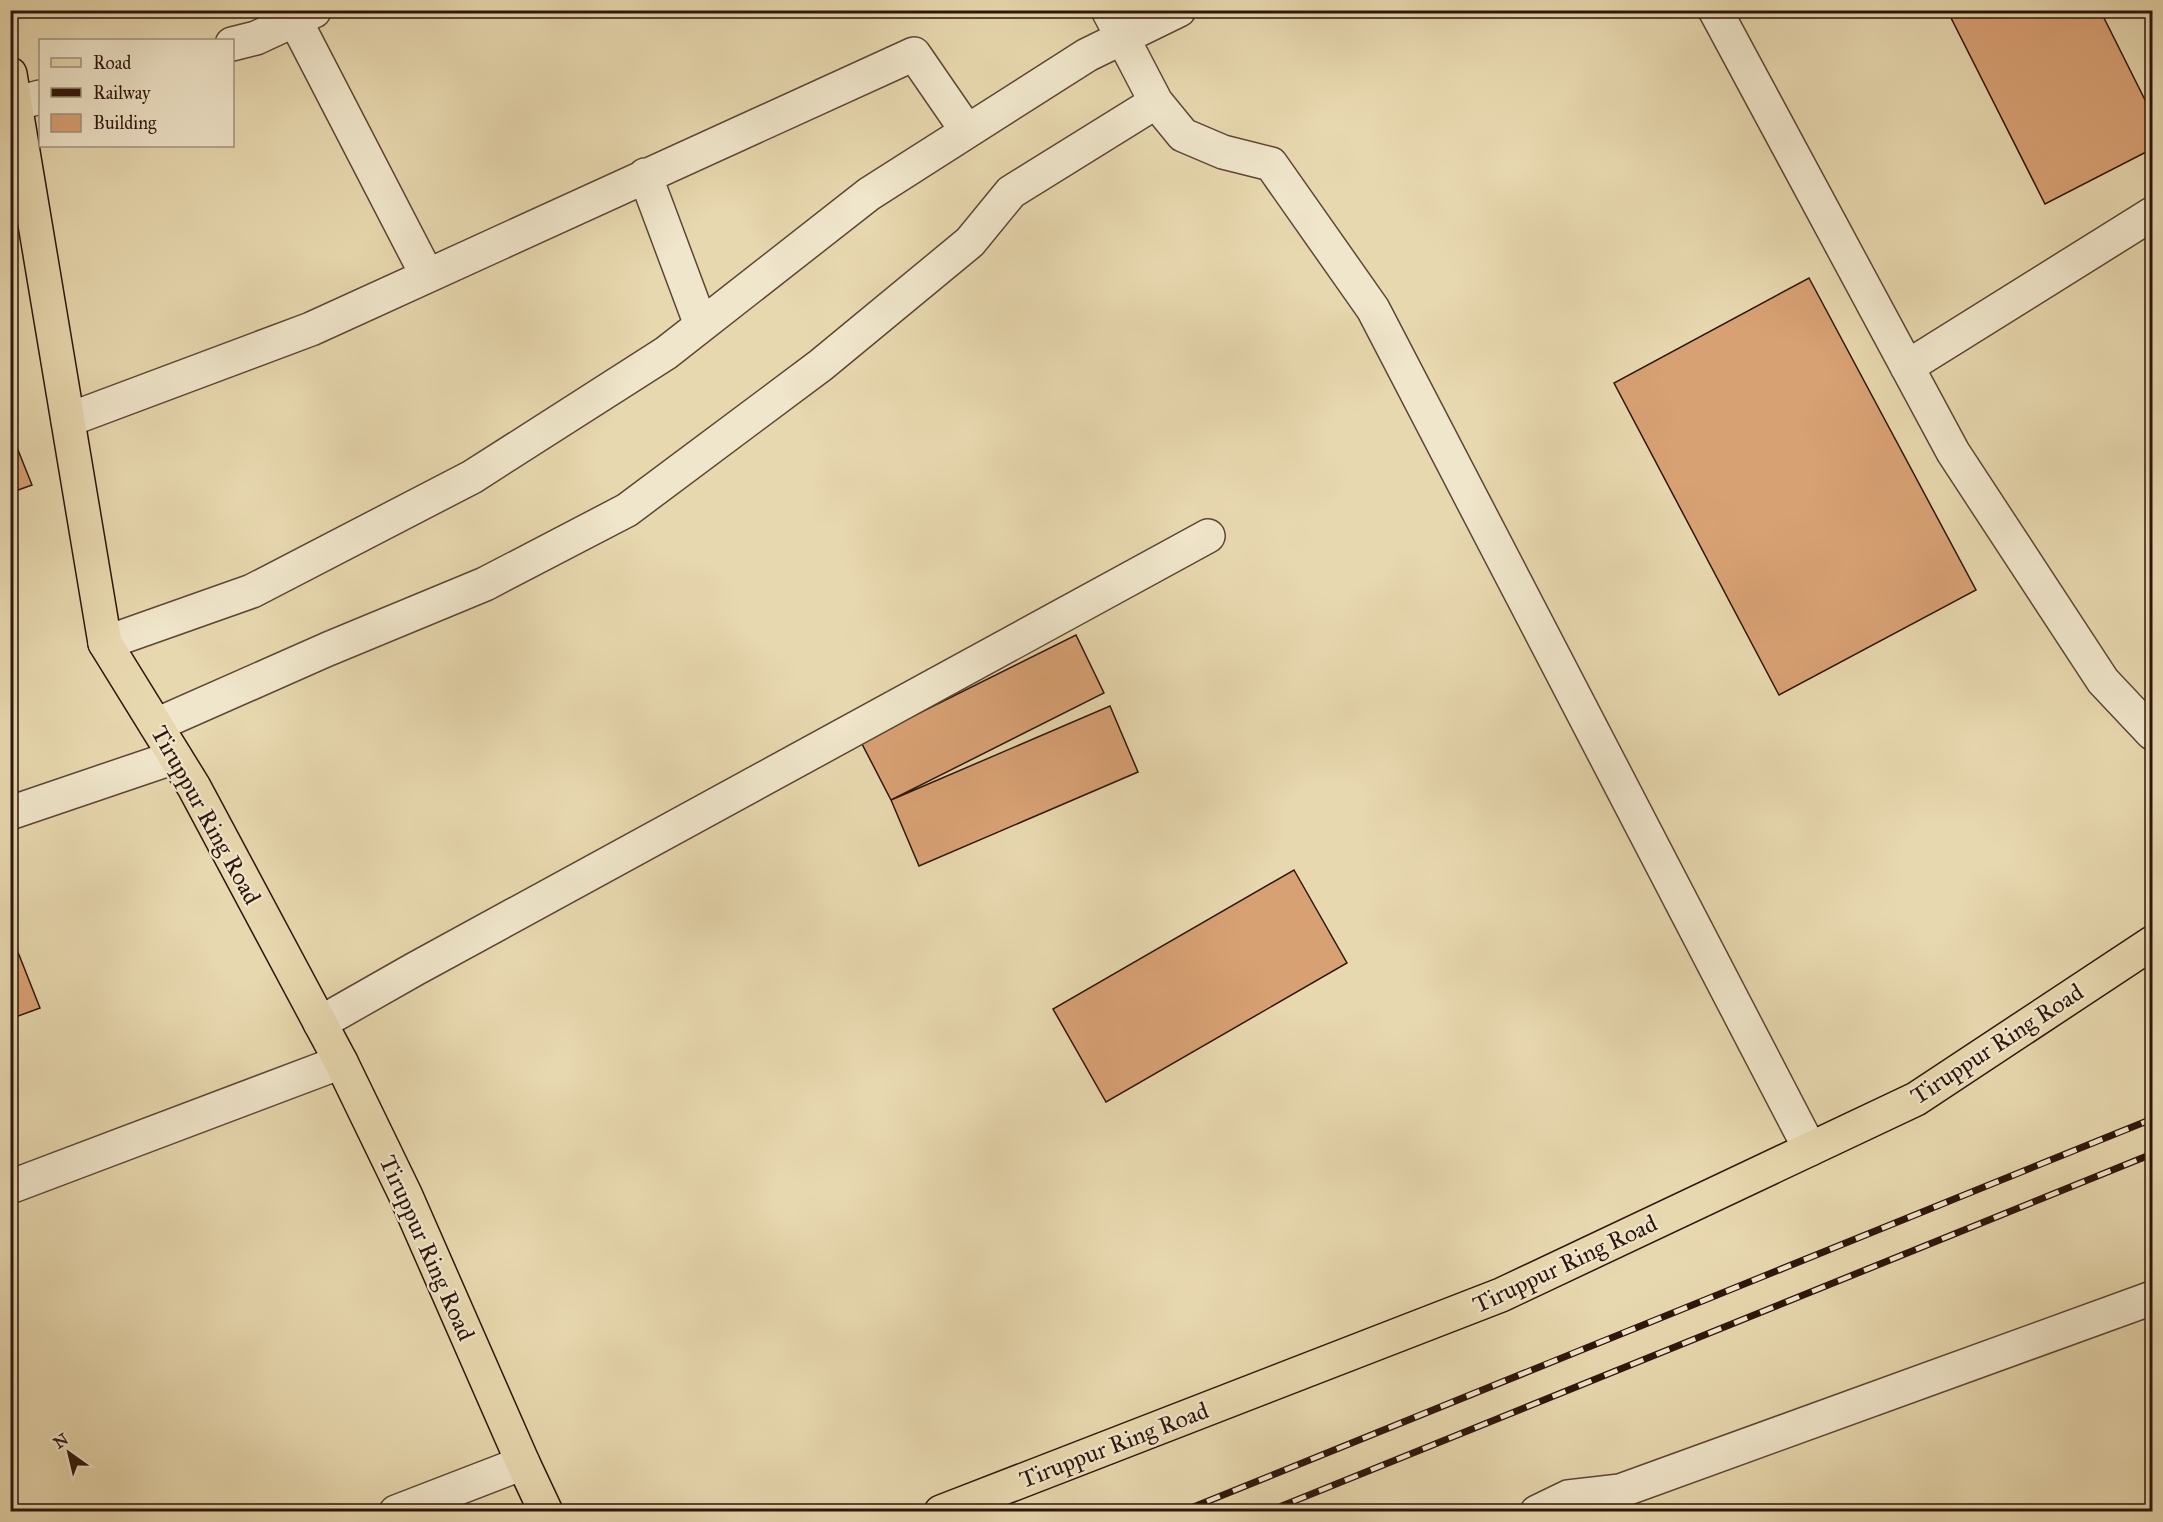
<svg xmlns="http://www.w3.org/2000/svg" width="2163" height="1522" font-family="'IM FELL Great Primer',serif">
	<style>
		.building { fill: #d8a174; stroke: #2f150b; stroke-width: 1.5 }
		.lines { fill: none; stroke-linecap: round; stroke-linejoin: round }
		.minor-casing { stroke: #5d4634; stroke-width: 36 }
		.primary-casing { stroke: #2f150b; stroke-width: 36 }
		.minor { stroke: #f0e6cb; stroke-width: 33 }
		.primary { stroke: #e8d8af; stroke-width: 33 }
		.rail-casing { stroke: #2f150b; stroke-width: 7 }
		.rail { stroke: #f0e6cb; stroke-width: 4.5; stroke-dasharray: 14; stroke-linecap: butt }
		.labels { text-anchor: middle; dominant-baseline: central; stroke-width: 4.5; stroke-linejoin: round; paint-order: stroke }
		.street-label { font-size: 24px; fill: #2f150b; stroke: #f0e6cb }
	</style>
	<rect width="100%" height="100%" fill="#e8d8af"/>
	<filter id="stains"><feTurbulence type="fractalNoise" baseFrequency=".00333" numOctaves="4"/><feColorMatrix values="0 0 0 0 .2 0 0 0 0 .09 0 0 0 0 .02 0 0 0 .5 -.17"/></filter>
	<radialGradient id="worn" r=".72"><stop offset=".6" stop-color="#630" stop-opacity="0"/><stop offset="1" stop-color="#630" stop-opacity=".3"/></radialGradient>
	<!-- building -->
	<path class="building" d="M1947 10H2100L2152 114V149L2045 204Z
		M1809 278 1976 590 1779 695 1614 383Z
		M10 430 32 485 10 493Z
		M1076 635 1104 693 891 800 861 742Z
		M1110 706 1138 772 919 866 891 800Z
		M1294 870 1347 963 1106 1102 1053 1009Z
		M10 932 40 1008 10 1019Z"/>
	<g class="lines">
		<!-- minor casing -->
		<g class="minor-casing">
			<path id="minor" d="M1715 10 1953 452 2103 681 2152 733
				M295 20 427 275
				M232 44 256 38 314 11
				M1156 102 1183 135 1223 152 1271 164 1373 309 1810 1149
				M15 104 40 97
				M645 175 701 325
				M1907 367 2152 214
				M68 420 311 329 914 54 967 131
				M105 643 252 591 472 477 666 353 869 194 1087 55 1179 10
				M156 725 328 649 485 584 627 510 821 365 970 242 1011 192 1156 102 1108 10
				M10 813 175 757
				M320 1023 415 969 1208 536
				M10 1187 341 1062
				M396 1512 523 1463
				M1537 1512 1568 1497 1620 1491 2152 1298"/>
		</g>
		<!-- primary casing -->
		<g class="primary-casing">
			<path id="primary" d="M10 74 105 643 194 787 341 1062 405 1194 523 1463 546 1512
				M941 1512 1501 1295 1916 1099 2152 943"/>
		</g>
		<!-- minor -->
		<use href="#minor" class="minor"/>
		<!-- primary -->
		<use href="#primary" class="primary"/>
		<!-- rail casing -->
		<g class="rail-casing">
			<path id="rail" d="M1181 1512 2152 1119
				M1267 1512 2152 1154"/>
		</g>
		<!-- rail -->
		<use href="#rail" class="rail"/>
	</g>
	<g class="labels">
		<!-- street labels -->
		<g class="street-label">
			<text transform="translate(206 815) rotate(61)">Tiruppur Ring Road</text>
			<text transform="translate(1997 1044) rotate(-33)">Tiruppur Ring Road</text>
			<text transform="translate(427 1248) rotate(66)">Tiruppur Ring Road</text>
			<text transform="translate(1565 1264) rotate(-25)">Tiruppur Ring Road</text>
			<text transform="translate(1114 1445) rotate(-21)">Tiruppur Ring Road</text>
		</g>
	</g>
	<!-- margin -->
	<rect width="2163" height="1522" fill="none" stroke="#e8d8af" stroke-width="36"/>
	<rect x="12" y="12" width="2139" height="1498" fill="none" stroke="#2f150b" stroke-width="3"/>
	<rect x="18" y="18" width="2127" height="1486" fill="none" stroke="#2f150b" stroke-width="1.5"/>
	<!-- legend -->
	<rect x="39" y="39" width="195" height="108" fill="#f0e6cb" stroke="#a3927e" stroke-width="1.5"/>
	<rect x="51" y="58" width="30" height="9" fill="#e8d8af" stroke="#a3927e" stroke-width="1.5"/>
	<text x="93" y="69" font-size="18" fill="#2f150b">Road</text>
	<rect x="51" y="88" width="30" height="9" fill="#2f150b" stroke="#a3927e" stroke-width="1.5"/>
	<text x="93" y="99" font-size="18" fill="#2f150b">Railway</text>
	<rect x="51" y="114" width="30" height="18" fill="#d8a174" stroke="#a3927e" stroke-width="1.5"/>
	<text x="93" y="129" font-size="18" fill="#2f150b">Building</text>
	<!-- north arrow -->
	<g transform="translate(69 1453) rotate(326)" stroke="#f0e6cb" stroke-width="4.5" paint-order="stroke">
	<path d="M0-4.5L10 22L0 15L-10 22Z" fill="#2f150b"/>
	<text y="-9" font-size="16" font-weight="bold" text-anchor="middle" fill="#2f150b">N</text>
	</g>
	<rect width="100%" height="100%" filter="url(#stains)"/>
	<rect width="100%" height="100%" fill="url(#worn)"/>
</svg>
